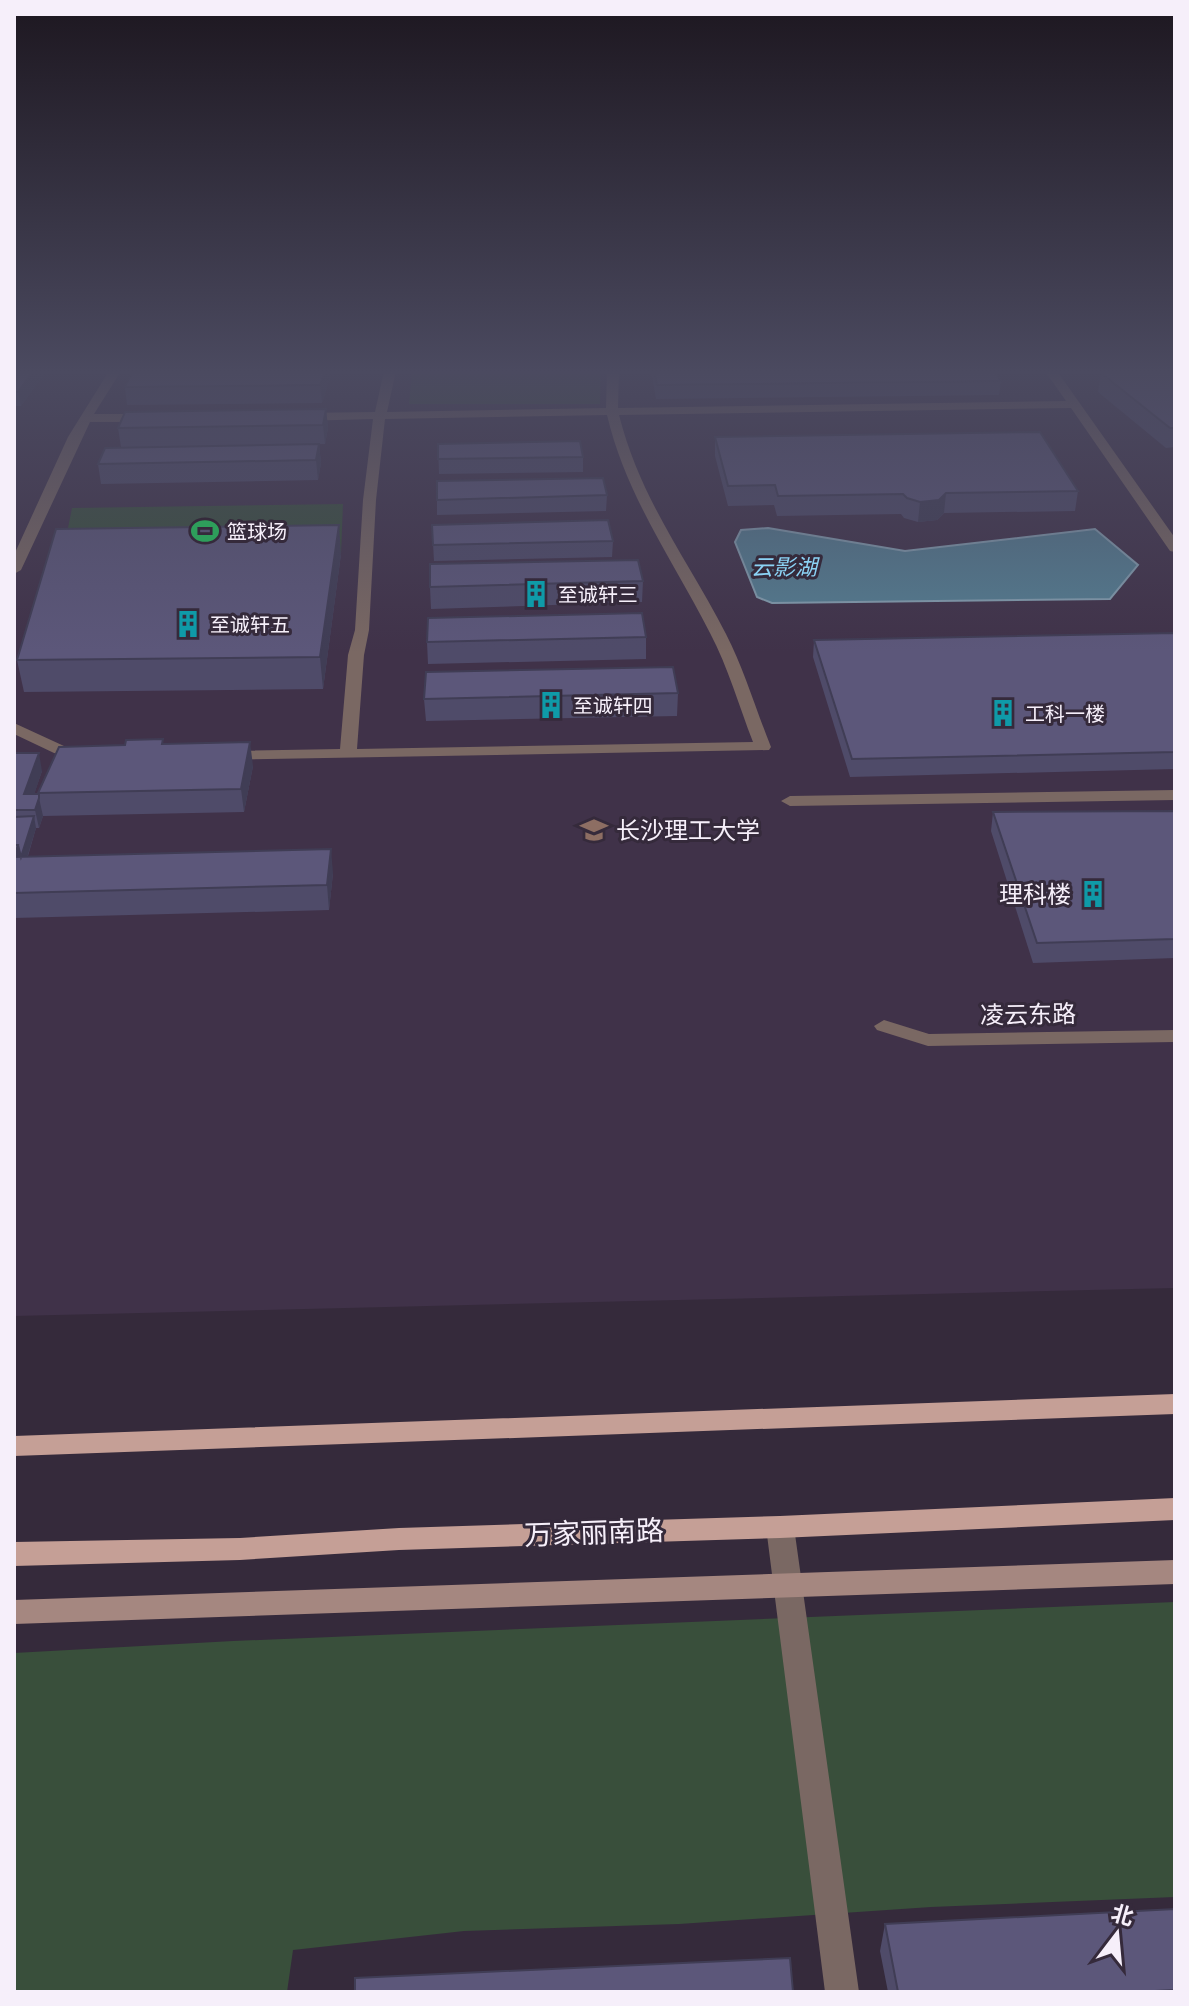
<svg xmlns="http://www.w3.org/2000/svg" width="1189" height="2006" font-family="'IBM Plex Sans','Noto Sans SC',sans-serif">
	<style>
		.built { fill: #403249 }
		.green { fill: #394f3b }
		.water { fill: #557e92; stroke: #85a0b1; stroke-width: 2 }
		.lines { fill: none; stroke-linecap: round; stroke-linejoin: round }
		.street { fill: #7a6863; fill-rule: evenodd }
		.secondary { fill: #a58780; fill-rule: evenodd }
		.primary { fill: #c59f96; fill-rule: evenodd }
		.wall { fill: #4f4b69 }
		.shaded-wall { fill: #403d55 }
		.building { fill: #5c577a; stroke: #403d55; stroke-width: 2 }
		.labels { text-anchor: middle; dominant-baseline: central; stroke-width: 6; stroke-linejoin: round; paint-order: stroke }
		.far-poi-label { font-size: 20px; fill: #f6effa; stroke: #352a3b; text-anchor: start }
		.far-water-label { font-size: 22px; font-style: italic; fill: #8bd2f4; stroke: #352a3b }
		.poi-label { font-size: 24px; fill: #f6effa; stroke: #352a3b; text-anchor: start }
		.street-label { font-size: 24px; fill: #f6effa; stroke: #352a3b }
		.near-street-label { font-size: 28px; fill: #f6effa; stroke: #352a3b }
	</style>
	<rect width="100%" height="100%" fill="#352a3b"/>
	<!-- built -->
	<path class="built" d="M14 371H1175V1288L14 1316Z"/>
	<!-- green -->
	<path class="green" d="M412 371H601L600 404H409Z
		M343 504 341 554 62 558 72 508Z
		M1175 1602V1897L931 1907 679 1924 464 1931 293 1950 287 1992H14V1653L233 1641Z"/>
	<!-- water -->
	<path class="water" d="M768 528 905 551 1095 529 1138 565 1110 599 772 603 757 597 735 542 741 530Z"/>
	<g class="lines">
		<!-- street -->
		<path class="street" d="M109 371H121L94 414H148L154 418 148 422H90L21 570 14 574V555L68 437Z
			M384 371H396L387 412 606 408 607 371H619L618 408 1066 401 1045 371H1057L1175 538V552L1170 551 1071 408 619 415C641 501 687 558 726 634 744 669 756 710 771 747L769 750 219 760 217 756 225 751 340 749 348 655 355 630 363 500 373 419 300 421 294 417 300 413 375 412ZM607 415C626 496 673 560 710 633 728 667 739 706 753 742L357 749 364 655 369 630 376 500 385 419Z
			M14 723 64 746 88 750 90 754 82 759 54 753 14 734Z
			M1175 790V800L790 806 781 801 790 796Z
			M884 1020 929 1034 1175 1030V1042L928 1046 877 1030 874 1026Z
			M780 1516 790 1519 794 1527 859 1992H825L766 1527 770 1519Z"/>
		<!-- secondary -->
		<path class="secondary" d="M1175 1560V1584L14 1624V1600Z"/>
		<!-- primary -->
		<path class="primary" d="M1175 1394V1414L14 1456V1436Z
			M1175 1498V1520L780 1538 399 1550 240 1560 14 1566V1542L240 1538 399 1528 780 1516Z"/>
	</g>
	<!-- wall -->
	<path class="wall" d="M14 371H46L21 406H14Z
		M133 371H332L322 403 127 405 125 387Z
		M651 371H994L1001 381 999 395 656 399Z
		M1101 373H1175V447L1166 448 1098 392Z
		M326 409 328 428 325 444 225 446 319 444 321 463 318 480 101 484 98 464 121 447 118 428Z
		M715 437 1078 491 1075 511 944 513 937 520 918 522 904 518 901 514 777 516 774 505 728 506 715 456Z
		M438 444 583 457V472L439 474Z
		M607 495 606 511 437 515V500Z
		M432 525 613 541 612 557 434 561Z
		M341 554 323 689 24 692 17 660Z
		M643 581 642 602 431 609 430 587Z
		M1175 633V769L850 777 813 657 814 640Z
		M646 637V659L428 664 427 642Z
		M678 693 677 716 426 721 424 699Z
		M164 744 253 766 244 812 43 816 39 828H36L28 856 333 873 329 910 14 918V753L42 771 34 794H39L38 793Z
		M1175 811V958L1033 963 991 831 993 812Z
		M1175 1909V1992H888L880 1951 885 1924Z"/>
	<!-- shaded-wall -->
	<path class="shaded-wall" d="M33 371H46L21 406 18 392Z
		M325 371H332L322 403 320 385Z
		M326 409 328 428 325 444 323 425Z
		M319 444 321 463 318 480 316 460Z
		M946 493 944 513 937 520 918 522 920 502Z
		M339 525 341 554 323 689 320 657Z
		M250 742 253 766 244 812 241 789Z
		M39 753 42 771 29 810 24 794Z
		M39 798 43 816 39 828 35 810Z
		M34 816 36 828 20 881 14 857 18 845Z
		M331 849 333 873 329 910 327 885Z"/>
	<!-- building -->
	<path class="building" d="M14 371H33L18 392H14Z
		M133 371H325L320 385 125 387Z
		M654 371H994L1001 381 657 385Z
		M1101 373H1175V428H1170Z
		M326 409 323 425 118 428 125 412Z
		M1040 432 1078 491 946 493 939 500 920 502 907 498 903 494 778 496 775 485 728 486 715 437Z
		M580 441 583 457 438 459V444Z
		M319 444 316 460 98 464 105 448Z
		M603 478 607 495 437 500V481Z
		M608 520 613 541 433 545 432 525Z
		M339 525 320 657 17 660 56 529Z
		M638 560 643 581 430 587V564Z
		M642 613 646 637 427 642 428 618Z
		M1175 633V752L852 759 814 640Z
		M673 667 678 693 424 699 426 672Z
		M163 739 162 744 250 742 241 789 38 793 59 747 125 745 126 740Z
		M14 753H39L24 794H39V798L35 810H14Z
		M1175 811V939L1037 943 993 812Z
		M34 816 21 857 18 845H14V817Z
		M14 845H18L14 857 331 849 327 885 14 893Z
		M1175 1909V1990L1135 1992H898L885 1924Z
		M790 1958 793 1992H355V1978Z"/>
	<!-- sky -->
	<linearGradient id="sky" x2="0" y2="1"><stop stop-color="#1d1720"/><stop offset="0.57" stop-color="#4b4a60"/><stop offset="1" stop-color="#4b4a60" stop-opacity="0"/></linearGradient>
	<rect width="1189" height="652" fill="url(#sky)"/>
	<!-- icons -->
	<defs>
		<g id="stadium-bare" transform="scale(2.16)"><path d="M0-5a6.5 5 0 1 0 0 10a6.5 5 0 1 0 0-10ZM-3.5-1.8h7v3.6h-7Z" fill="#2e9e5b" stroke="#352a3b" stroke-width="2.5" paint-order="stroke"/></g>
		<g id="building-bare" transform="scale(2.16)"><path d="M-4-6H4V6H1V3H-1V6H-4ZM-2.5-4.3h1.7v1.8h-1.7ZM.8-4.3h1.7v1.8H.8ZM-2.5-1h1.7V.8h-1.7ZM.8-1h1.7V.8H.8Z" fill="#0f9aa8" stroke="#352a3b" stroke-width="2.5" paint-order="stroke"/></g>
		<g id="university-bare" transform="scale(2.16)"><path d="M0-5L7-2L0 1L-7-2ZM-4 1L0 2.5L4 1V4Q0 6-4 4Z" fill="#8d6e63" stroke="#352a3b" stroke-width="2.5" paint-order="stroke"/></g>
	</defs>
	<g fill-rule="evenodd">
		<use href="#stadium-bare" x="205" y="531"/>
		<use href="#building-bare" x="536" y="594"/>
		<use href="#building-bare" x="188" y="624"/>
		<use href="#building-bare" x="551" y="705"/>
		<use href="#building-bare" x="1003" y="713"/>
		<use href="#university-bare" x="594" y="830"/>
		<use href="#building-bare" x="1093" y="894"/>
	</g>
	<g class="labels">
		<!-- far-poi labels -->
		<g class="far-poi-label">
			<text x="227" y="531">篮球场</text>
			<text x="558" y="594">至诚轩三</text>
			<text x="210" y="624">至诚轩五</text>
			<text x="573" y="705">至诚轩四</text>
			<text x="1025" y="713">工科一楼</text>
		</g>
		<!-- far-water labels -->
		<g class="far-water-label">
			<text x="784" y="566">云影湖</text>
		</g>
		<!-- poi labels -->
		<g class="poi-label">
			<text x="616" y="830">长沙理工大学</text>
			<text x="1071" y="894" text-anchor="end">理科楼</text>
		</g>
		<!-- street labels -->
		<g class="street-label">
			<text transform="translate(1028 1014) rotate(-1)">凌云东路</text>
		</g>
		<!-- near-street labels -->
		<g class="near-street-label">
			<text transform="translate(594 1532) rotate(-2)">万家丽南路</text>
		</g>
	</g>
	<!-- border -->
	<rect width="1189" height="2006" fill="none" stroke="#f6effa" stroke-width="32"/>
	<!-- north arrow -->
	<g transform="translate(1117 1934) rotate(16)" stroke="#352a3b" stroke-width="6" paint-order="stroke">
	<path d="M0-6L14 30L0 20L-14 30Z" fill="#f6effa"/>
	<text y="-12" font-size="22" font-weight="bold" text-anchor="middle" fill="#f6effa">北</text>
	</g>
</svg>
